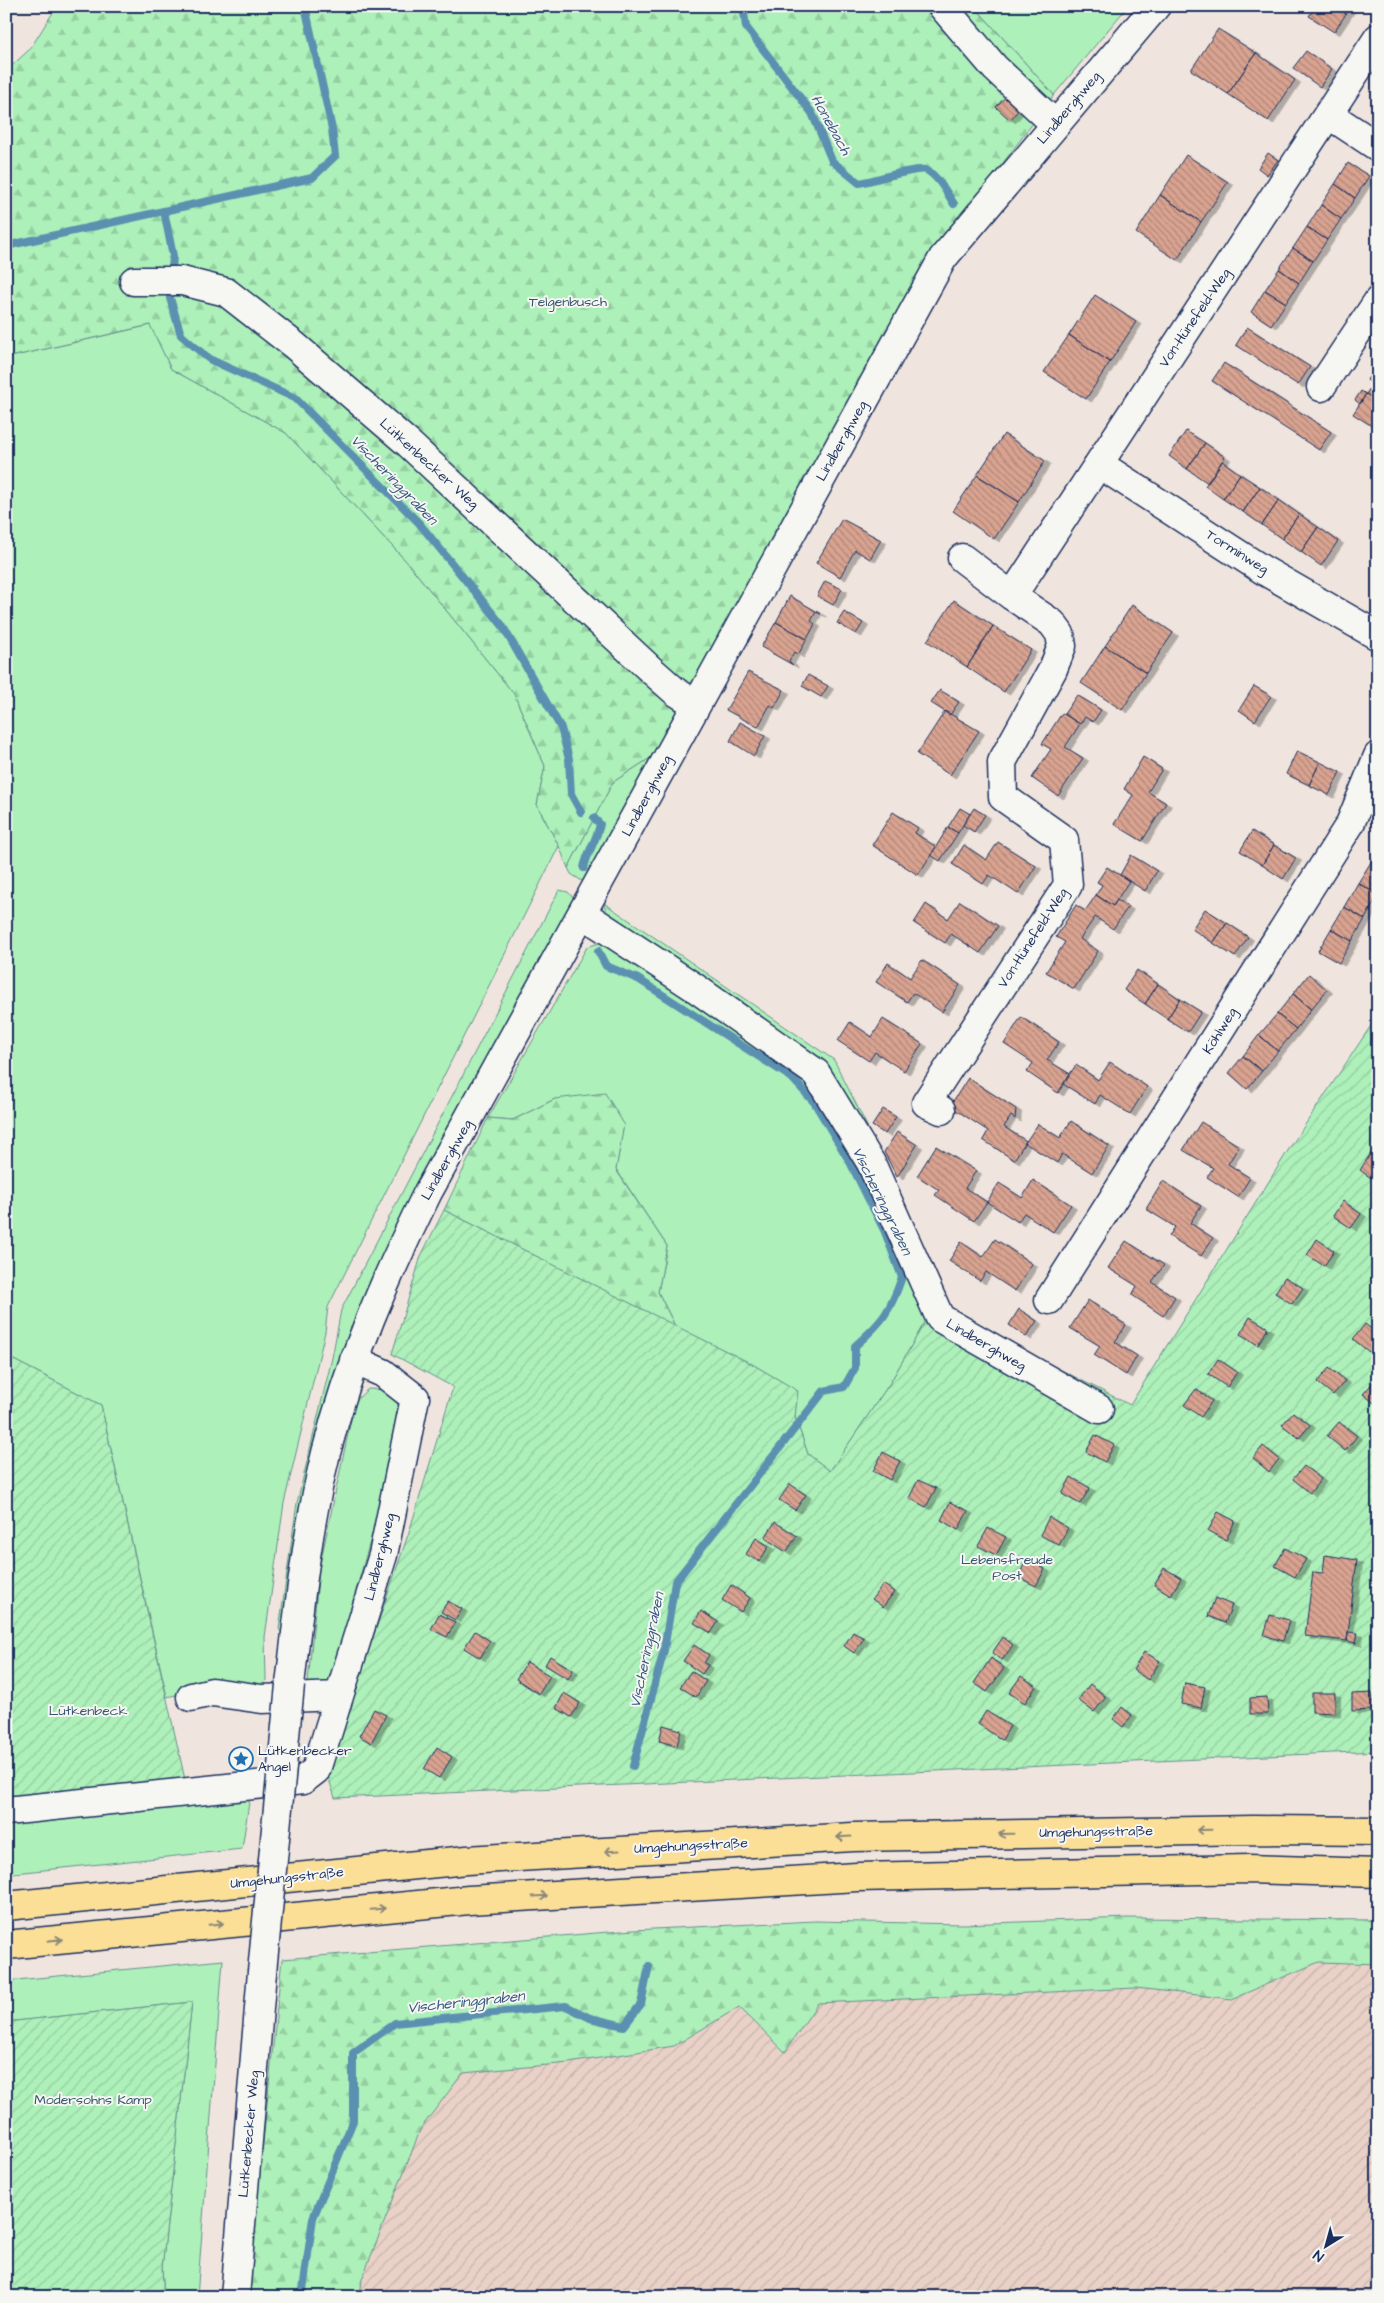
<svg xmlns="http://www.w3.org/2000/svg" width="1384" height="2303" font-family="'Architects Daughter',sans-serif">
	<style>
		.industrial { fill: url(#industrial-furrows) }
		.grass { fill: #adf0b9; stroke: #64908c }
		.forest { fill: url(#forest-firs); stroke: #64908c }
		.garden { fill: url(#garden-furrows); stroke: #64908c }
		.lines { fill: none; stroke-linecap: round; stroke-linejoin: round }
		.stream { stroke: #5c90b1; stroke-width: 8 }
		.building { fill: url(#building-back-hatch); stroke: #1b2f5e; filter: url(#shadow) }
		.minor-casing { stroke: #1b2f5e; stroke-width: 31 }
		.highway-casing { stroke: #1b2f5e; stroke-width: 31 }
		.minor { stroke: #f6f6f2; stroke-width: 28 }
		.highway { stroke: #fbdf96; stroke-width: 28 }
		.minor-bridge-casing { stroke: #1b2f5e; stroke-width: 31; stroke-linecap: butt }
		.minor-bridge { stroke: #f6f6f2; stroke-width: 28 }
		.oneway { stroke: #8b877a }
		.labels { text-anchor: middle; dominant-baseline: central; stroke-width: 4; stroke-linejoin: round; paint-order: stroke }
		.street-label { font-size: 14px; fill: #1b2f5e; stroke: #f6f6f2 }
		.park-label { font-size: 14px; fill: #385670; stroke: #f6f6f2 }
		.poi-label { font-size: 14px; fill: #1b2f5e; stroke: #f6f6f2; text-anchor: start }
		.water-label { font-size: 15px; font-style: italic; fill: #365780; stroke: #f6f6f2 }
	</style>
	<defs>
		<pattern id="industrial-furrows" width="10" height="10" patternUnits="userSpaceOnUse" patternTransform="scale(1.25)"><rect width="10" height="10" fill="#e9d1c7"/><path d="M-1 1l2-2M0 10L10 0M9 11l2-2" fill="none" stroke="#c7b4ad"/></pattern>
		<pattern id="forest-firs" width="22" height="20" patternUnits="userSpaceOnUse" patternTransform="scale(1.25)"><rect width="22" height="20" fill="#adf0b9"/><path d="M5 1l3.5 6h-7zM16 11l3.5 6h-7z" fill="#94cea1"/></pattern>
		<pattern id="garden-furrows" width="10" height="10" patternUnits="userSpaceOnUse" patternTransform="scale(1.25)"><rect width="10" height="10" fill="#adf0b9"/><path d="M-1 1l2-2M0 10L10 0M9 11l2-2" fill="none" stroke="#94cea1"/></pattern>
		<pattern id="building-back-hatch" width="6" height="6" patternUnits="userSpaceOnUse" patternTransform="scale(1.25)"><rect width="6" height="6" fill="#d9a390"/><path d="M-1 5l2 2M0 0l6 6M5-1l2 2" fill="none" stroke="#af8579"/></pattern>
		<filter id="shadow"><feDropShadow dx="5.5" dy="3" stdDeviation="0" flood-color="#0004"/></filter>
	</defs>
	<rect width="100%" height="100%" fill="#f0e5de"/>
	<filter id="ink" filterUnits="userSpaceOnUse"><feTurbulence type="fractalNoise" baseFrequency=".02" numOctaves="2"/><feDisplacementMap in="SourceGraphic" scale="10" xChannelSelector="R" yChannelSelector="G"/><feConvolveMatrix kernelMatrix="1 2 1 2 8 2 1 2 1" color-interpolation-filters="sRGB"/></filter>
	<g filter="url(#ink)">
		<!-- industrial -->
		<path class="industrial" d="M1378 1947V2297H294L316 2008Z"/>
		<!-- grass -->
		<path class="grass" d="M974 6H1128L1054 95Z
			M151 325 171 369 286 433 407 562 514 694 545 766 537 805 559 846 328 1307 325 1332 284 1503 265 1637 266 1678 265 1689 216 1686 167 1697 101 1405 6 1356V358Z
			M658 753 590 876 582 881 571 874 568 868 613 782Z
			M559 890 568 892 576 901 413 1200 359 1308 340 1358 332 1392 285 1638 279 1629 297 1503 332 1358 341 1310Z
			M604 903 834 1060 868 1128 825 1072 607 915Z
			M605 941 811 1081 844 1130 926 1320 890 1383 830 1471 808 1454 795 1417 797 1391 752 1364 675 1326 658 1292 667 1246 616 1169 624 1124 555 1099 513 1120 488 1118 587 947Z
			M368 1389 388 1390 399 1406 402 1429 328 1689 307 1692 319 1569 355 1401Z
			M250 1796 242 1849 6 1874V1821Z
			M223 1960 197 2297H164L162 2268 192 2002 6 2022V1981Z"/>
		<!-- forest -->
		<path class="forest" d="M57 6H974L1054 95 982 191 658 753 613 782 568 868 559 846 537 805 545 766 514 694 407 562 286 433 171 369 150 325 6 358V71L30 49Z
			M605 1093 624 1124 616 1170 667 1246 658 1292 675 1326 444 1210 488 1118 513 1120 555 1099Z
			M1128 1918 1378 1920V1964L1319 1962 1232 1999 1136 1988 818 2003 785 2052 739 2007 674 2046 569 2063 463 2073 421 2128 362 2279 360 2297H247L282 1959 633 1930 815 1921 964 1924Z"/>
		<!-- garden -->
		<path class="garden" d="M1378 1015V1751L335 1798 327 1773 410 1529 453 1387 392 1354 421 1256 444 1210 752 1364 798 1391 795 1417 808 1454 830 1471 890 1383 926 1320H963L1130 1405 1289 1149Z
			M6 1356 101 1405 186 1784 6 1800Z
			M192 2002 162 2268 164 2297H6V2022Z"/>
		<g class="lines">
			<!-- stream -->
			<path class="stream" d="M743 6 746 27 812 113 832 161 859 183C871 181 918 167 926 170 938 176 947 193 954 204
				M164 211 173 256 170 298 181 335 209 359 295 398 419 523 502 625 561 728 569 759 571 794 581 812
				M6 246 312 178 335 156 332 129 305 6
				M584 868C587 852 597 840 600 824L594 818
				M598 951 606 966 638 979 792 1078 814 1102 850 1162 885 1232 902 1277C890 1312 883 1321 855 1346V1368L844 1387 824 1391 675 1582 664 1650 633 1766
				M302 2297 313 2218 353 2121V2053L395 2023 452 2017 566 2006 590 2018 624 2026 641 2004 649 1966"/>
		</g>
		<!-- building -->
		<path class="building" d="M1316 6H1335L1346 14 1334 32 1309 16Z
			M1335 6H1351L1346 14Z
			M1218 29 1256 53 1228 94 1191 70Z
			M1306 51 1332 69 1320 87 1293 68Z
			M1256 53 1295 80 1268 121 1228 94Z
			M1006 96 1020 108 1010 120 996 107Z
			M1268 153 1278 160 1267 175 1258 168Z
			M1186 155 1228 182 1201 222 1160 195Z
			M1348 163 1369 176 1355 198 1335 184Z
			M1335 184 1355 198 1341 219 1321 205Z
			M1160 195 1201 222 1177 260 1136 233Z
			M1321 205 1341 219 1327 240 1307 227Z
			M1307 227 1327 240 1313 261 1293 248Z
			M1293 248 1313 261 1299 283 1279 269Z
			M1279 269 1299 283 1286 303 1265 290Z
			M1265 290 1286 303 1271 325 1251 312Z
			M1095 295 1136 322 1110 362 1069 335Z
			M1247 327 1310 367 1298 385 1236 345Z
			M1069 335 1110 362 1086 399 1044 372Z
			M1224 363 1331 432 1319 450 1212 381Z
			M1373 371 1378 376 1373 384 1367 380Z
			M1378 376V402L1366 394Z
			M1361 391 1366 394 1360 404 1355 400Z
			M1366 394 1378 402V430L1353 414Z
			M1186 431 1205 443 1187 469 1169 456Z
			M1004 434 1045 461 1019 502 977 475Z
			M1205 443 1225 457 1208 483 1187 469Z
			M1222 461 1240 474 1223 499 1205 486Z
			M1240 474 1260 487 1243 512 1223 499Z
			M977 475 1019 502 994 539 953 511Z
			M1260 487 1279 500 1262 525 1243 512Z
			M1279 500 1299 514 1282 539 1262 525Z
			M1299 514 1318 527 1301 552 1282 539Z
			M842 519 881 540 870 559 855 550 840 577 816 563Z
			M1318 527 1338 541 1321 566 1301 552Z
			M825 581 842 589 833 605 817 596Z
			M790 596 821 614 816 612 811 621 815 624 807 639 776 622Z
			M954 600 993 626 967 667 927 641Z
			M1132 605 1173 633 1146 673 1105 646Z
			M844 612 863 623 856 634 837 623Z
			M776 622 807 639 798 655 794 652 789 661 793 665 761 647Z
			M993 626 1031 650 1004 692 967 667Z
			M1105 646 1146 673 1122 710 1081 683Z
			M748 672 784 690 774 708 770 705 758 727 726 710Z
			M808 675 828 686 821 697 802 686Z
			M1254 686 1271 696 1255 721 1239 710Z
			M940 690 959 702 950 715 931 703Z
			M1077 695 1101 710 1093 722 1085 717 1080 724 1064 714Z
			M945 711 979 731 950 775 917 754Z
			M1062 713 1080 724 1065 747 1083 758 1058 796 1032 778 1051 749 1042 744Z
			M740 722 765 736 754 756 730 741Z
			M1297 751 1320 762 1309 785 1286 774Z
			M1143 757 1162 769 1148 792 1166 803 1142 841 1114 824 1133 795 1124 789Z
			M1320 762 1340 772 1329 795 1309 785Z
			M960 808 970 814 958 833 948 827Z
			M974 808 985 815 974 832 963 825Z
			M893 812 918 828 915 833 936 847 918 875 872 845Z
			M948 827 958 833 940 861 931 855Z
			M1252 831 1274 845 1262 865 1240 851Z
			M998 842 1036 866 1018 894 989 875 983 884 952 864 964 845 986 860Z
			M1274 845 1296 858 1283 879 1262 865Z
			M1378 851V866L1371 862Z
			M1131 855 1157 871 1145 891 1120 875Z
			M1371 862 1378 866V895L1358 883Z
			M1107 867 1129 881 1113 906 1096 895 1102 885 1097 882Z
			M1358 883 1378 895 1365 919 1344 907Z
			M1096 895 1113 906 1117 900 1128 907 1113 929 1095 917 1080 939 1098 951 1074 989 1046 972 1065 942 1056 937 1076 905 1085 911Z
			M960 901 998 926 980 953 951 934 945 943 914 923 926 904 948 919Z
			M1344 907 1365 919 1352 941 1331 929Z
			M1205 909 1227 923 1213 943 1192 929Z
			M1227 923 1248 937 1235 957 1213 943Z
			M1331 929 1352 941 1339 963 1318 951Z
			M922 960 960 985 942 1012 913 993 907 1002 876 982 888 963 910 978Z
			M1137 970 1158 984 1145 1004 1124 990Z
			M1309 974 1327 990 1311 1009 1293 994Z
			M1158 984 1180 999 1167 1019 1145 1004Z
			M1293 994 1311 1009 1296 1029 1277 1014Z
			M1180 999 1201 1012 1188 1032 1167 1019Z
			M1277 1014 1296 1029 1278 1051 1259 1035Z
			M1021 1017 1059 1042 1047 1060 1070 1074 1058 1093 1027 1072 1033 1063 1004 1044Z
			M883 1019 922 1044 904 1071 875 1052 869 1061 838 1041 850 1022 872 1037Z
			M1259 1035 1278 1051 1262 1071 1243 1056Z
			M1243 1056 1262 1071 1247 1089 1229 1073Z
			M1110 1062 1147 1087 1130 1114 1100 1095 1095 1104 1063 1084 1076 1065 1098 1080Z
			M968 1078 1016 1109 1015 1119 1011 1116 1004 1127 1026 1141 1014 1160 983 1140 988 1131 950 1106Z
			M883 1109 896 1117 885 1134 872 1126Z
			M1071 1121 1109 1146 1092 1173 1062 1154 1057 1163 1025 1143 1038 1124 1060 1138Z
			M1201 1122 1239 1146 1228 1164 1250 1178 1238 1197 1207 1177 1213 1168 1183 1150Z
			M897 1132 917 1145 897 1177 884 1152Z
			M936 1146 976 1171 965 1188 987 1202 974 1221 935 1195 939 1190 917 1176Z
			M1371 1153 1378 1157V1177L1375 1181 1360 1170Z
			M1033 1180 1071 1205 1053 1232 1024 1213 1018 1222 987 1202 999 1183 1022 1198Z
			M1163 1181 1201 1206 1190 1223 1213 1238 1201 1256 1169 1236 1175 1227 1146 1209Z
			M1343 1201 1361 1214 1351 1228 1333 1216Z
			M995 1239 1032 1264 1015 1291 986 1272 980 1281 949 1261 961 1242 983 1257Z
			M1317 1239 1334 1251 1324 1266 1307 1255Z
			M1126 1241 1164 1265 1152 1282 1175 1297 1163 1316 1132 1295 1137 1286 1108 1268Z
			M1285 1277 1303 1288 1292 1304 1275 1293Z
			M1088 1300 1126 1325 1115 1342 1137 1356 1126 1375 1094 1355 1100 1346 1070 1328Z
			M1019 1309 1037 1321 1026 1337 1009 1325Z
			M1250 1317 1268 1328 1258 1345 1240 1334Z
			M1365 1324 1378 1334V1340L1369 1352 1353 1339Z
			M1218 1359 1237 1372 1227 1387 1208 1374Z
			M1329 1368 1345 1381 1333 1395 1317 1382Z
			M1376 1379 1378 1380V1406L1363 1394Z
			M1196 1389 1212 1401 1201 1417 1184 1405Z
			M1293 1412 1310 1425 1299 1438 1282 1425Z
			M1339 1422 1357 1436 1345 1451 1327 1436Z
			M1095 1435 1114 1445 1105 1462 1086 1452Z
			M1263 1446 1279 1459 1269 1472 1253 1458Z
			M883 1452 900 1461 890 1480 873 1471Z
			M1304 1466 1321 1479 1310 1493 1293 1479Z
			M1071 1477 1090 1488 1080 1504 1062 1494Z
			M918 1480 936 1488 926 1507 909 1498Z
			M790 1484 806 1495 795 1510 779 1500Z
			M950 1502 968 1511 958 1530 941 1520Z
			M1218 1512 1235 1521 1226 1540 1208 1531Z
			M1049 1517 1068 1528 1059 1545 1040 1535Z
			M775 1522 797 1536 786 1552 765 1538Z
			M988 1528 1006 1537 996 1555 978 1546Z
			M756 1538 769 1546 759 1562 746 1554Z
			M1285 1548 1306 1559 1295 1577 1275 1566Z
			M1325 1555 1357 1560 1347 1641 1305 1636 1313 1572 1323 1573Z
			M1027 1559 1045 1569 1036 1586 1018 1577Z
			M1164 1568 1181 1578 1171 1595 1154 1585Z
			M883 1584 894 1592 883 1607 872 1599Z
			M731 1585 750 1598 741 1612 722 1600Z
			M1215 1598 1232 1605 1225 1623 1208 1616Z
			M448 1601 462 1609 455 1620 441 1612Z
			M701 1611 718 1622 711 1633 694 1623Z
			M439 1614 455 1622 447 1637 431 1629Z
			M1270 1615 1289 1620 1283 1641 1264 1635Z
			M475 1631 490 1641 480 1658 464 1648Z
			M853 1632 864 1638 854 1653 844 1646Z
			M1348 1632 1358 1633 1356 1643 1347 1641Z
			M1003 1637 1013 1645 1002 1660 992 1653Z
			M694 1645 709 1655 704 1663 708 1665 702 1674 683 1661Z
			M1144 1652 1160 1661 1148 1680 1133 1670Z
			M550 1656 573 1670 568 1679 545 1665Z
			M991 1658 1004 1668 987 1692 974 1683Z
			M527 1662 550 1676 539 1694 516 1679Z
			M691 1671 706 1681 696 1697 680 1687Z
			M1021 1676 1036 1686 1025 1703 1009 1693Z
			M1185 1683 1205 1687 1201 1708 1181 1704Z
			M1090 1684 1106 1697 1094 1712 1078 1700Z
			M564 1693 580 1703 571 1717 556 1708Z
			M1312 1693H1335V1713L1312 1712Z
			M1372 1693 1373 1710 1352 1711V1694Z
			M1267 1697 1268 1714H1250V1698Z
			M1122 1707 1132 1715 1123 1727 1113 1719Z
			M374 1709 386 1715 371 1743 359 1736Z
			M986 1711 1010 1726 1002 1740 978 1724Z
			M663 1725 681 1730 677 1746 659 1741Z
			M437 1747 452 1757 439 1778 424 1769Z"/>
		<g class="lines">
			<!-- minor casing -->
			<g class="minor-casing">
				<path id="minor" d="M942 6 995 68 1055 124
					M1328 114 1378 147
					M134 281H182L226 292 294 345 409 444 650 669 676 692 696 704
					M1321 387 1378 301
					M1099 464 1263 570 1378 636
					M1012 596 1378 38
					M583 914 694 987 816 1073 871 1163 940 1318 1099 1409
					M941 1110 926 1103 1068 885 1064 840 1003 797 1002 762 1053 669 1062 646 1060 634 1052 623 1012 596 962 558
					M1049 1300 1350 824 1378 756
					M290 1685C299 1607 307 1529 326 1453 349 1361 386 1277 428 1192L943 258 1156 6
					M191 1697 212 1692 262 1699 338 1696
					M6 1811 303 1780 316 1770 383 1555 415 1398 383 1373 354 1360
					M235 2297 262 1972"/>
			</g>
			<!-- highway casing -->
			<g class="highway-casing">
				<path id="highway" d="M6 1906 467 1860 853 1837 1253 1830 1378 1831
					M6 1945 469 1900 857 1877 1249 1869 1378 1873"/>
			</g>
			<!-- minor -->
			<use href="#minor" class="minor"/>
			<!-- highway -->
			<use href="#highway" class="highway"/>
			<!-- minor-bridge casing -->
			<g class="minor-bridge-casing">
				<path id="minor-bridge" d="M262 1972 290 1685"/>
			</g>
			<!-- minor-bridge -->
			<use href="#minor-bridge" class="minor-bridge"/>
		</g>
		<!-- one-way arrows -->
		<defs><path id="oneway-shaft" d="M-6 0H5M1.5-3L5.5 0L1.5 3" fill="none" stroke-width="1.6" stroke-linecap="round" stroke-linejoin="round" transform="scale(1.25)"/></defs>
		<g class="oneway">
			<use href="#oneway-shaft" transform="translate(1204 1830) rotate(179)"/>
			<use href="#oneway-shaft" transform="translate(1006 1834) rotate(179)"/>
			<use href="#oneway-shaft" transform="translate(844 1837) rotate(177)"/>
			<use href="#oneway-shaft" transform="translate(612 1851) rotate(177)"/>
			<use href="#oneway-shaft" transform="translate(540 1896) rotate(-3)"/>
			<use href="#oneway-shaft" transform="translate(378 1909) rotate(-5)"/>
			<use href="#oneway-shaft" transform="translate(216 1924) rotate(-5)"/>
			<use href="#oneway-shaft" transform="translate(55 1940) rotate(-6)"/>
		</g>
	</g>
	<!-- icons -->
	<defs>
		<g id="sight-ring" transform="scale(1.25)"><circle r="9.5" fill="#f6f6f2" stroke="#1f6fb2" stroke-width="1.5"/><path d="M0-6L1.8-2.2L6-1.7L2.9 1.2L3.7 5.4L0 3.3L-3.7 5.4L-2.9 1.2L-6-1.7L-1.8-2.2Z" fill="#1f6fb2"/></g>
	</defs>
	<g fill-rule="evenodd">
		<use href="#sight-ring" x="241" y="1759"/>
	</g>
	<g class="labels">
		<!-- street labels -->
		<g class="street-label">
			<text transform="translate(1069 108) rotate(-50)">Lindberghweg</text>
			<text transform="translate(1195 318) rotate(-56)">Von-Hünefeld-Weg</text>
			<text transform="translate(842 441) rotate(-61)">Lindberghweg</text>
			<text transform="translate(429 464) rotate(42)">Lütkenbecker Weg</text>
			<text transform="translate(1237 552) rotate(32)">Torminweg</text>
			<text transform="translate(647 796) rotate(-62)">Lindberghweg</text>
			<text transform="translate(1033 938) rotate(-57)">Von-Hünefeld-Weg</text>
			<text transform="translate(1220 1031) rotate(-58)">Köhlweg</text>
			<text transform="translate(447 1160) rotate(-61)">Lindberghweg</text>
			<text transform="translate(986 1345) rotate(30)">Lindberghweg</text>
			<text transform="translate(380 1557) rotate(-76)">Lindberghweg</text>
			<text transform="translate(1096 1832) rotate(-1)">Umgehungsstraße</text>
			<text transform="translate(691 1846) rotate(-3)">Umgehungsstraße</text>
			<text transform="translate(287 1878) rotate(-6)">Umgehungsstraße</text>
			<text transform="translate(249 2134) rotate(-85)">Lütkenbecker Weg</text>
		</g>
		<!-- park labels -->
		<g class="park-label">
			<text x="568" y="302">Telgenbusch</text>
			<text x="1007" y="1560">Lebensfreude<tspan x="1007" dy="16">Post</tspan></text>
			<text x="88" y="1711">Lütkenbeck</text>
			<text x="93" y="2100">Modersohns Kamp</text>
		</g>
		<!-- poi labels -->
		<g class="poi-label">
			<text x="258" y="1751">Lütkenbecker<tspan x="258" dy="16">Angel</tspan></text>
		</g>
		<!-- water labels -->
		<g class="water-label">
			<text transform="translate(831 125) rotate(61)">Honebach</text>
			<text transform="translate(394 480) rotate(46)">Vischeringgraben</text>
			<text transform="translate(882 1201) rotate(64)">Vischeringgraben</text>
			<text transform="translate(647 1650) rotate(-78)">Vischeringgraben</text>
			<text transform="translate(466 2002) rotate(-6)">Vischeringgraben</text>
		</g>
	</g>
	<!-- margin -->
	<rect width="1384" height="2303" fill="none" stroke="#f6f6f2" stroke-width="25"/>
	<rect x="12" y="12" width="1359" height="2278" fill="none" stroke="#1b2f5e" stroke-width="2" filter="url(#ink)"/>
	<!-- north arrow -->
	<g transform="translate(1326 2246) rotate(217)" stroke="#f6f6f2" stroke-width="4" paint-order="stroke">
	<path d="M0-4L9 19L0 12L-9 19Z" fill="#1b2f5e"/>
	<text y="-8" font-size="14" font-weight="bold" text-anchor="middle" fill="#1b2f5e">N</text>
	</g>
</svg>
